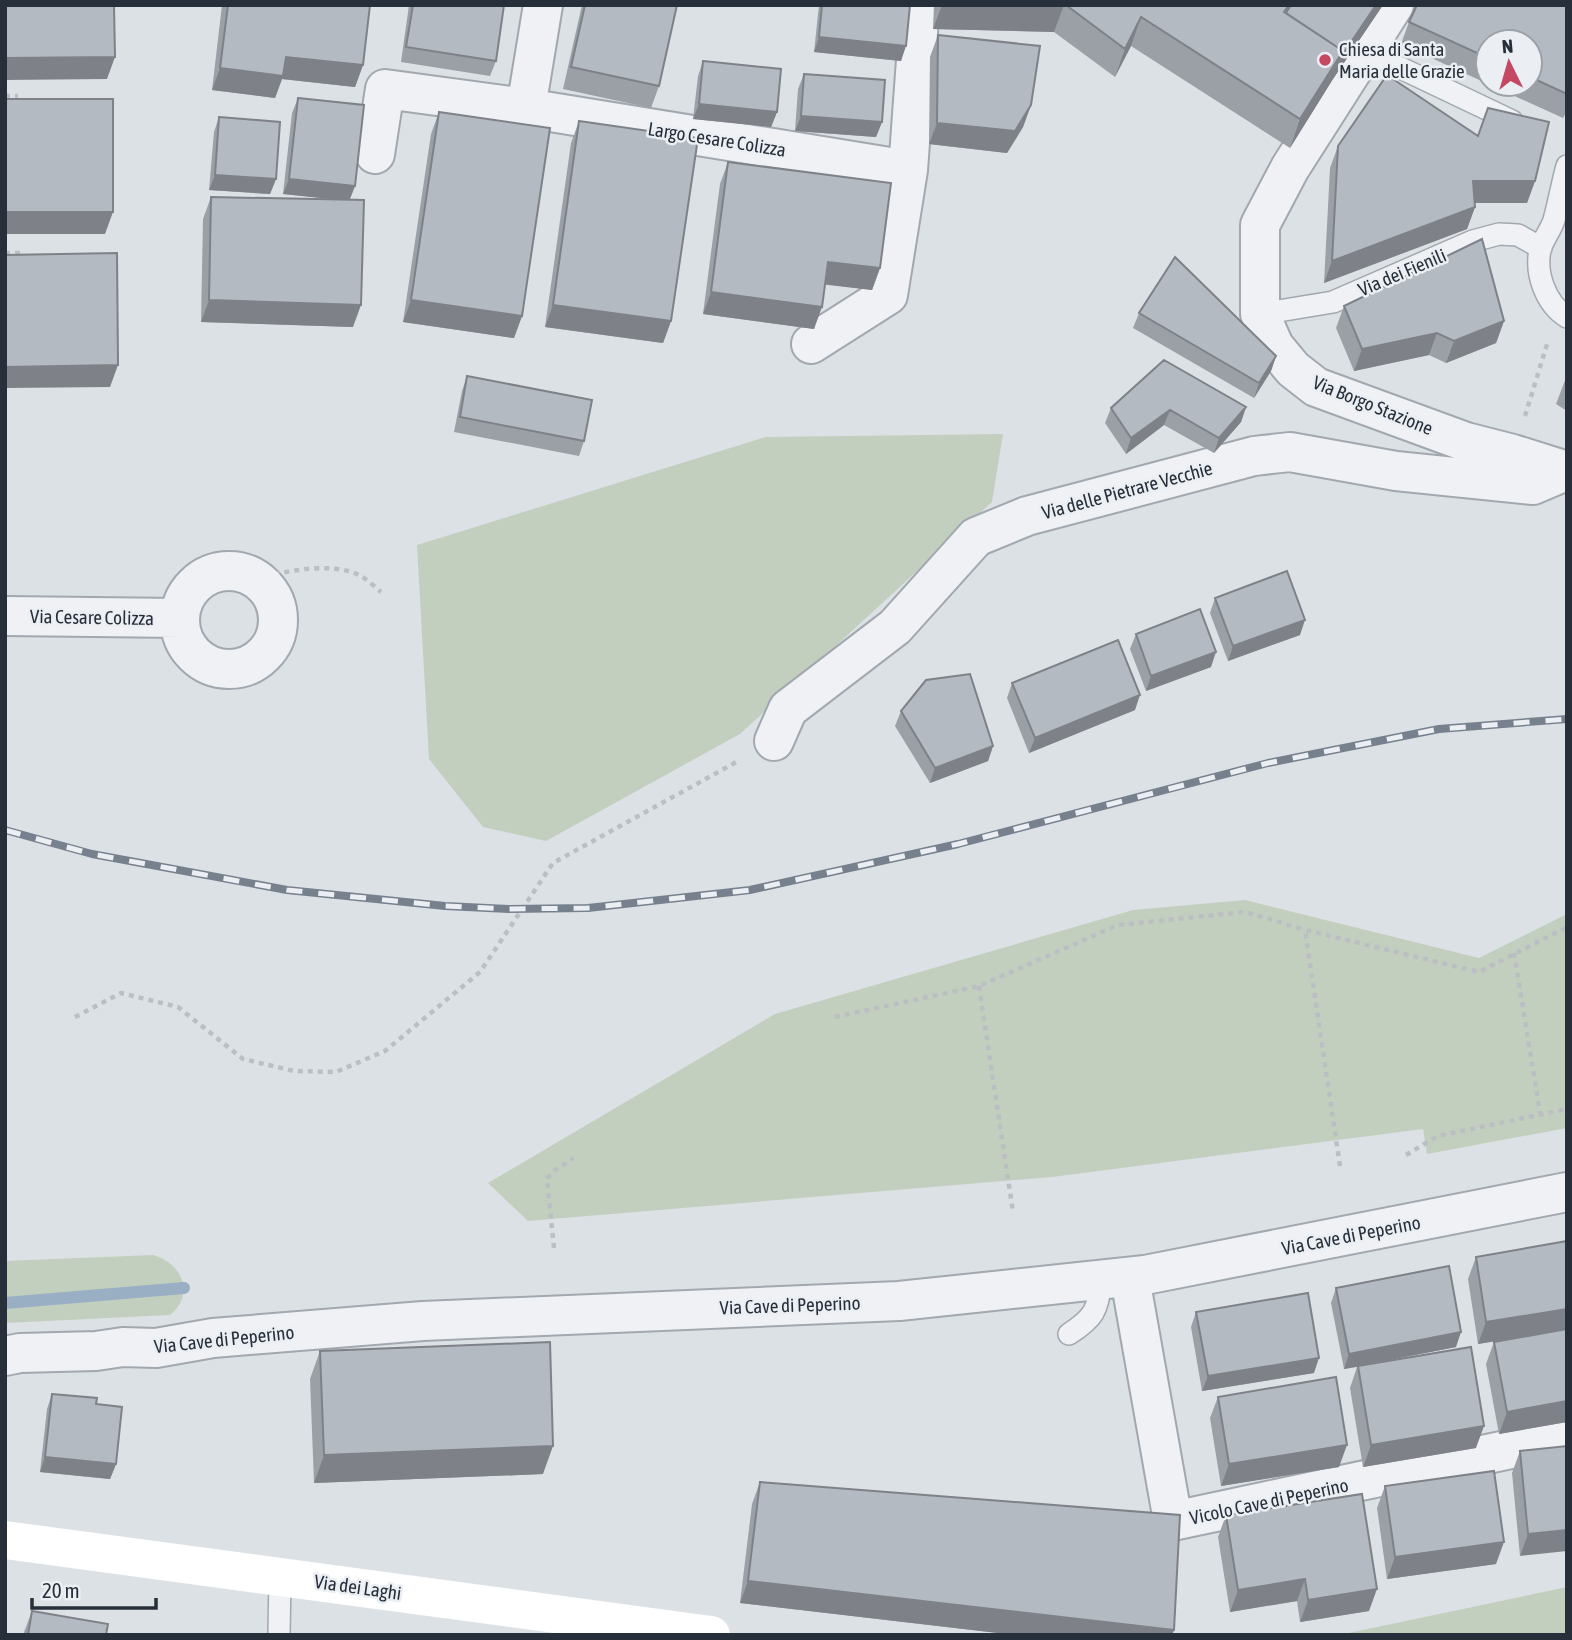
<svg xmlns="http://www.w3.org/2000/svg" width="1572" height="1640" font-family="'Asap Condensed',sans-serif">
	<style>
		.green { fill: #c3cfbe }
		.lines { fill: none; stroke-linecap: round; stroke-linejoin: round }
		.stream { stroke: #99b0c4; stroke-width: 12 }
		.service-casing { stroke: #a2a8af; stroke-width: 24 }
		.minor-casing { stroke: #a2a8af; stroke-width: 42 }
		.path { stroke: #bbbfc4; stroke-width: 4.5; stroke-dasharray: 5 5; stroke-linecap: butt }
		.service { stroke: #eff1f4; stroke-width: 21 }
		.minor { stroke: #eff1f4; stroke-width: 38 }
		.secondary { stroke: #fff; stroke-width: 38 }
		.rail-casing { stroke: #77818e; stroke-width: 8 }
		.rail { stroke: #ebeff3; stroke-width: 5; stroke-dasharray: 16; stroke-linecap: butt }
		.wall { fill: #9ba0a7 }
		.shaded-wall { fill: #7e8288 }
		.building { fill: #b4bac2; stroke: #7e8288; stroke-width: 2 }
		.poi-dot { fill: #c44862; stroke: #ebeff3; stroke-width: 2.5 }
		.labels { text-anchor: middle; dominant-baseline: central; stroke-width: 5; stroke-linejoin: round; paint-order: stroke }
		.poi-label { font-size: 19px; fill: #272f3b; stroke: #ebeff3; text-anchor: start }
		.street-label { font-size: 19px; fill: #272f3b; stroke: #ebeff3 }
	</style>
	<rect width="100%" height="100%" fill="#dce1e5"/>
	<!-- green -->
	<path class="green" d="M1003 434 992 502 740 734 546 841 483 827 429 759 417 545 766 437Z
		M1245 900 1479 958 1567 914V1128L1427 1154 1423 1129 1052 1177 528 1221 488 1183 775 1014 1133 910Z
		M153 1255C183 1263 195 1295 170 1315L5 1323V1261Z
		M1567 1587V1635H1339Z"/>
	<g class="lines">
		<!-- stream -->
		<path class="stream" d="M5 1303 184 1288"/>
		<!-- service casing -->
		<g class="service-casing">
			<path id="service" d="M1365 51 1512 121
				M1567 166C1562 184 1559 202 1554 220 1551 230 1543 239 1540 250 1535 274 1546 304 1567 317
				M1260 314 1333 302 1473 241 1499 234 1518 235 1541 248
				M1069 1334C1094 1318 1098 1310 1101 1281
				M279 1635 280 1577"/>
		</g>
		<!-- minor casing -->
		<g class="minor-casing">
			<path id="minor" d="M543 5 526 108 908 170 920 5
				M1394 5 1290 168 1260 225V314L1274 346 1293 369 1316 387 1466 442 1513 454 1567 471
				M375 154 385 89 526 108
				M811 344 888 295 908 170
				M180 620a49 49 0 1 1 98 0a49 49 0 1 1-98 0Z
				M5 616 179 618
				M774 741 788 709 895 627 976 537 1027 516 1254 456 1290 452 1396 471 1533 485 1566 471
				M1130 1278 1173 1521 1567 1437
				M5 1356 20 1353 96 1351 123 1347 156 1348 213 1338 423 1321 899 1301 1145 1275 1567 1192"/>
		</g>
		<!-- path -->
		<path class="path" d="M5 96H18
			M5 253H23
			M1525 416 1548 341
			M255 578C285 572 330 561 359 575 367 579 375 587 381 592
			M1514 953 1540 1113
			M979 986 1013 1212
			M75 1017 121 993 178 1007 243 1059 294 1071 336 1072 385 1051 480 972 553 863 740 760
			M835 1017 979 986 1118 925 1246 912 1305 930
			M1406 1155 1438 1136 1567 1109
			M1340 1166 1305 930 1479 972 1567 927
			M554 1248 547 1179 552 1172 574 1158"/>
		<!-- service -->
		<use href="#service" class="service"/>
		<!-- minor -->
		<use href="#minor" class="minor"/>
		<!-- secondary -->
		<path class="secondary" d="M5 1540 711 1635"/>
		<!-- rail casing -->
		<g class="rail-casing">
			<path id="rail" d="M5 830 92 854 287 890 445 906 509 909 588 908 750 890 958 844 1268 763 1439 729 1567 719"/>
		</g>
		<!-- rail -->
		<use href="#rail" class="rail"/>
	</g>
	<!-- wall -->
	<path class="wall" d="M222 5H370L363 65 355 87 282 79 275 98 212 90Z
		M409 5H504L496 61 490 76 401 62Z
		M582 5H677L659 86 651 108 563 89Z
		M819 5H910L901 61 814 52Z
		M934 5H1383L1333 79 1290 148 1131 46 1115 77 1054 32 933 29Z
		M1567 6V111L1563 118 1488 84H1530V42H1488V84L1401 44 1409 22Z
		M938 35 1031 105 1023 127 1007 153 929 144 930 57Z
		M703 61 777 112 771 127 693 119 698 76Z
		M804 74 882 122 876 137 795 131 798 89Z
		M298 98 355 186 350 199 353 327 201 322 203 219 211 197 333 199 283 194 292 113Z
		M439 112 522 316 514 338 403 322 431 134Z
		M219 117 276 179 270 194 209 190 214 132Z
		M579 121 671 321 663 343 545 327 571 143Z
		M1338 146 1535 181 1527 203H1475V207L1467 229 1324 283 1330 168Z
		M728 162 880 268 872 290 825 284 814 329 703 314 720 184Z
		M1344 306 1504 321 1496 343 1446 363 1429 355 1354 371 1336 328Z
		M1139 313 1276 356 1271 371 1254 398 1133 328Z
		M1567 375V411L1556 404Z
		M467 376 584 441 579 456 454 432 462 391Z
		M1246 407 1241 422 1214 453 1164 425 1126 454 1105 423 1111 408Z
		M1215 598 1300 635 1228 661 1210 613Z
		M1136 634 1211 667 1146 691 1130 649Z
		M1012 683 1135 710 1029 753 1007 698Z
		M901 711 993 746 988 761 930 783 895 726Z
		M1476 1257 1567 1329 1478 1344 1468 1279Z
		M1336 1288 1456 1347 1384 1361 1476 1448 1363 1467 1350 1388 1357 1367 1344 1369 1331 1303Z
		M1196 1312 1314 1373 1202 1391 1191 1327Z
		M1567 1329V1422L1499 1434 1486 1364 1494 1342Z
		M320 1351 543 1474 314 1483 310 1379Z
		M52 1394 96 1404 116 1464 110 1479 40 1472 47 1409Z
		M1218 1397 1339 1467 1221 1486 1210 1418Z
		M1567 1446 1520 1556 1512 1473 1520 1451Z
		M760 1482 1174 1630 1172 1635H1015L740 1603 752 1504Z
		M1385 1486 1496 1564 1387 1579 1377 1508Z
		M1226 1515 1369 1611 1300 1622 1297 1601 1230 1612 1218 1537Z
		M32 1611 106 1635H23Z"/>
	<!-- shaded-wall -->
	<path class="shaded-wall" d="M942 5H1064L1054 32 933 29Z
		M1376 5H1383L1333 79 1341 57Z
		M1141 17 1131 46 1115 77 1125 49Z
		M819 37 906 46 901 61 814 52Z
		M1343 51 1333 79 1290 148 1300 119Z
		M115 57 107 79 5 80V58Z
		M286 57 363 65 355 87 282 79 275 98 212 90 220 68Z
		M699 104 777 112 771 127 693 119Z
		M1031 105 1023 127 1007 153 929 144 937 123Z
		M801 116 882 122 876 137 795 131Z
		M215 175 276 179 270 194 209 190Z
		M289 179 355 186 349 201 283 194Z
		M1473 181H1535L1527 203H1465Z
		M1475 207 1467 229 1324 283 1332 261Z
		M5 212H113L105 234H5Z
		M828 262 880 268 872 290 820 284Z
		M711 292 822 307 814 329 703 314Z
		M209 300 361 305 353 327 201 322Z
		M411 300 522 316 514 338 403 322Z
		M553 305 671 321 663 343 545 327Z
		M1504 321 1496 343 1446 363 1454 341Z
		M1437 333 1429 355 1354 371 1362 349Z
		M1276 356 1271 371 1254 398 1259 383Z
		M118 365 110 387 5 388V367Z
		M1246 407 1241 422 1214 453 1219 438Z
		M1170 410 1164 425 1126 454 1131 438Z
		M1305 620 1300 635 1228 661 1233 646Z
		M1216 652 1211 667 1146 691 1151 676Z
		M1140 695 1135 710 1029 753 1035 738Z
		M993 746 988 761 930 783 935 768Z
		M1567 1309V1329L1478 1344 1486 1322Z
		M1461 1332 1456 1347 1344 1369 1349 1354Z
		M1319 1358 1314 1373 1202 1391 1208 1376Z
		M1567 1401V1422L1499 1434 1507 1412Z
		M1484 1426 1476 1448 1363 1467 1371 1445Z
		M1347 1445 1339 1467 1221 1486 1229 1464Z
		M553 1446 543 1474 314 1483 324 1455Z
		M45 1457 116 1464 110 1479 40 1472Z
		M1567 1530V1551L1520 1556 1528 1534Z
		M1504 1542 1496 1564 1387 1579 1395 1557Z
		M1305 1579 1297 1601 1230 1612 1238 1590Z
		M748 1581 1174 1630 1172 1635H1015L740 1603Z
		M1377 1589 1369 1611 1300 1622 1308 1600Z"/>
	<!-- building -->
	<path class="building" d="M5 5H114L115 57 5 58Z
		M228 5H370L363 65 286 57 283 76 220 68Z
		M413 5H504L496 61 406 47Z
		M585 5H677L659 86 571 67Z
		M822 5H910L906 46 819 37Z
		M1066 5H1289L1284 12 1343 51 1300 119 1141 17 1125 49Z
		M1291 5H1376L1341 57 1343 51 1286 13Z
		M1417 5 1567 6V94L1530 77V42H1488V58L1409 22Z
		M938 35 1040 46 1031 105 1015 131 937 123Z
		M703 61 781 69 777 112 699 104Z
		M804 74 885 80 882 122 801 116Z
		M1387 75 1478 136 1488 108 1549 122 1535 181H1473L1475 207 1332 261 1338 146Z
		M298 98 364 105 355 186 289 179Z
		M5 99H113V212H5Z
		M439 112 550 128 522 316 411 300Z
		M219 117 280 122 276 179 215 175Z
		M579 121 698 138 671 321 553 305Z
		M728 162 891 183 880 268 828 262 822 307 711 292Z
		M211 197 364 200 361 305 209 300Z
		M1482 239 1504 321 1454 341 1437 333 1362 349 1344 306Z
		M117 253 118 365 5 367V255Z
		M1175 257 1276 356 1259 383 1139 313Z
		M1164 360 1246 407 1219 438 1170 410 1131 438 1111 408Z
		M467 376 592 400 584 441 460 417Z
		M1287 571 1305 620 1233 646 1215 598Z
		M1200 609 1216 652 1151 676 1136 634Z
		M1118 640 1140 695 1035 738 1012 683Z
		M970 674 993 746 935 768 901 711 926 680Z
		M1567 1241V1309L1486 1322 1476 1257Z
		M1449 1266 1461 1332 1349 1354 1336 1288Z
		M1308 1293 1319 1358 1208 1376 1196 1312Z
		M1567 1329V1401L1507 1412 1494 1342Z
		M550 1342 553 1446 324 1455 320 1351Z
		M1471 1347 1484 1426 1371 1445 1358 1366Z
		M1336 1377 1347 1445 1229 1464 1218 1397Z
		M52 1394 97 1398 96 1404 122 1407 116 1464 45 1457Z
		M1567 1446V1530L1528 1534 1520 1451Z
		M1494 1471 1504 1542 1395 1557 1385 1486Z
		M760 1482 1180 1515 1174 1630 748 1581Z
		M1362 1494 1377 1589 1308 1600 1305 1579 1238 1590 1226 1515Z
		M32 1611 108 1624 106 1635H28Z"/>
	<!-- markers -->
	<circle class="poi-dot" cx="1325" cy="60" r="7"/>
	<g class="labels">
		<!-- poi labels -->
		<g class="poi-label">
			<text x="1339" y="49">Chiesa di Santa<tspan x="1339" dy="22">Maria delle Grazie</tspan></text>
		</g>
		<!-- street labels -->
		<g class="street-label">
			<text transform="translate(717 139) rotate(9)">Largo Cesare Colizza</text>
			<text transform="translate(1402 272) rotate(-23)">Via dei Fienili</text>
			<text transform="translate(1373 405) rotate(22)">Via Borgo Stazione</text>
			<text transform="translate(1127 490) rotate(-15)">Via delle Pietrare Vecchie</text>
			<text transform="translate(92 617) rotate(1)">Via Cesare Colizza</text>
			<text transform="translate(1351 1235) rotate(-11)">Via Cave di Peperino</text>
			<text transform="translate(790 1305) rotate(-2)">Via Cave di Peperino</text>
			<text transform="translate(224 1339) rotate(-6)">Via Cave di Peperino</text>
			<text transform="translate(1269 1501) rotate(-12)">Vicolo Cave di Peperino</text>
			<text transform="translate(358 1587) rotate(8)">Via dei Laghi</text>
		</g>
	</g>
	<!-- border -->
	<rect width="1572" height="1640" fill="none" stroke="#272f3b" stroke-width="14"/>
	<!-- north arrow -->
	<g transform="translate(1509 63) rotate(355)"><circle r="33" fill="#ebeff3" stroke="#9da2a9" stroke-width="2"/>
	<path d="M0-5L12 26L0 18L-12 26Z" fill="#c44862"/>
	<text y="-10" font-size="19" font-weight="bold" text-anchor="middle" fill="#272f3b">N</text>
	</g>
	<!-- scale -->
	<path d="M32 1598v10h124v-10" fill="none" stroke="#272f3b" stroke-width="3.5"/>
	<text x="42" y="1598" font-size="21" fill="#272f3b" stroke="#ebeff3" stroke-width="5" paint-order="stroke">20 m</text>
</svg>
